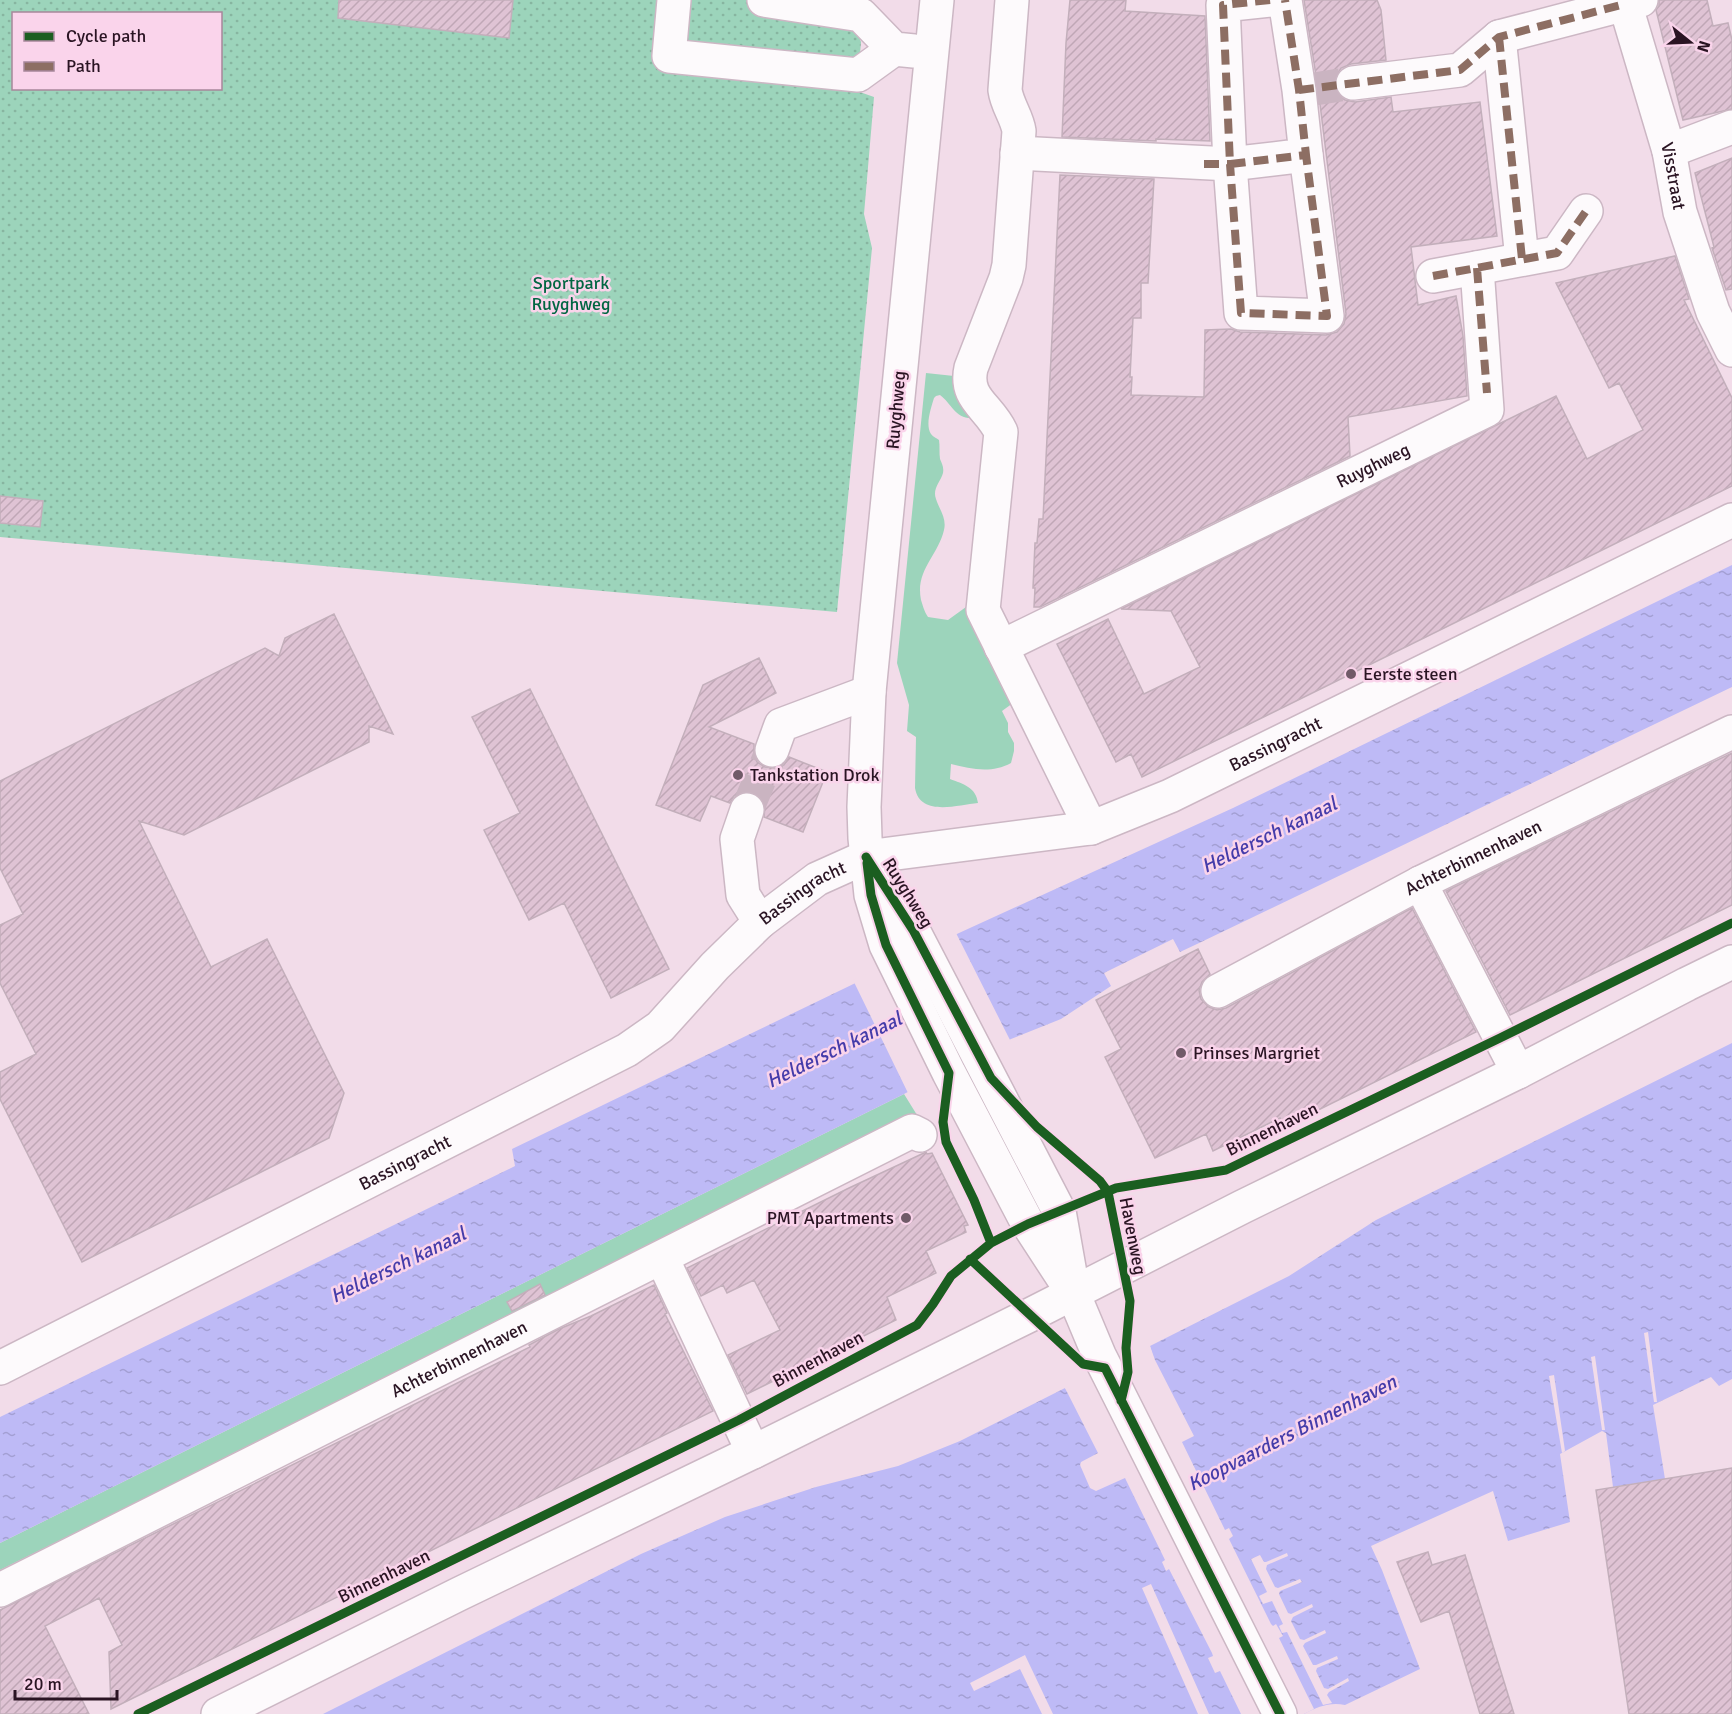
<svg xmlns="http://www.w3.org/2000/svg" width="1732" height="1714" font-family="Signika,sans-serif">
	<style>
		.grass { fill: #9cd4bb }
		.park { fill: url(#park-dots); fill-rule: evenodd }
		.water { fill: url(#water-ripples) }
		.pier { fill: #f2dce9 }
		.building { fill: url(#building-hatch); stroke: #c3afbb; stroke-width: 1.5 }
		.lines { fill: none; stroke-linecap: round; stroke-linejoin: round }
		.minor-tunnel { stroke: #cab4c1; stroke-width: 33; stroke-dasharray: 33 16; stroke-linecap: butt }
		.minor-casing { stroke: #ccb7c4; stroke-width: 36 }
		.major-casing { stroke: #ccb7c4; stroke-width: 36 }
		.minor { stroke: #fdfafc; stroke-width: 33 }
		.major { stroke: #fdfafc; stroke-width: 33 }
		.quiet { stroke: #8d6e63; stroke-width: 8; stroke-dasharray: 15 8; stroke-linecap: butt }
		.cycleway-casing { stroke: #fad4eb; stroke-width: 13 }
		.cycleway { stroke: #1b5e20; stroke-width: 9 }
		.poi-dot { fill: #705a68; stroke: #fad4eb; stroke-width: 2 }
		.labels { text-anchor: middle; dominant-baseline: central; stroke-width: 5; stroke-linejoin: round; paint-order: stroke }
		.street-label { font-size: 18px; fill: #2a1423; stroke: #fad4eb }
		.park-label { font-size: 18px; fill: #006642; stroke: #fad4eb }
		.poi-label { font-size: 18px; fill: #2a1423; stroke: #fad4eb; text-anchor: start }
		.water-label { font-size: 20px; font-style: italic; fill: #453caa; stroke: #fad4eb }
	</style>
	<defs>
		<pattern id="park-dots" width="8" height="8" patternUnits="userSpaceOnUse" patternTransform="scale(1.5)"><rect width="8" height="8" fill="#9cd4bb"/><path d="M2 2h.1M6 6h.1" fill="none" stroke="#87b5a0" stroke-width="1.8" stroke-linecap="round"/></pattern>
		<pattern id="water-ripples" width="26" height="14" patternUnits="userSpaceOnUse" patternTransform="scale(1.5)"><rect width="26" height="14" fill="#bebaf6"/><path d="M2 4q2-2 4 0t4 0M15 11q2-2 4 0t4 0" fill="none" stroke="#a39fd3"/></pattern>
		<pattern id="building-hatch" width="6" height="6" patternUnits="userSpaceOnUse" patternTransform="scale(1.5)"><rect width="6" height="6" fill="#dfc3d4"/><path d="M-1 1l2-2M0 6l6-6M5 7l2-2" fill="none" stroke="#c0a7b6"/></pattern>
	</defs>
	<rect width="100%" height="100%" fill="#f2dce9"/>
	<!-- grass -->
	<path class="grass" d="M926 373 954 376 955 390 973 418C955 419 952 404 940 395L936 396 934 398C931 408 925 425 931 434 933 437 937 438 939 440 940 446 939 453 940 459 942 464 944 467 943 473 941 481 932 489 936 499 939 509 947 518 944 530 938 556 915 570 921 600 923 606 924 611 928 617L948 620 966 607 1013 703 1002 711 1008 723V732L1014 743V751L1011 763C991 774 971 769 951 764L950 779C963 784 976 787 978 803 957 805 920 817 915 788L916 737 907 731 909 705 897 663Z
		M904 1094 917 1115 0 1570V1543Z"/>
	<!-- park -->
	<path class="park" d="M0 0H872L868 2H862L859 37 861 42 857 91 874 97 864 214 872 248 837 612 0 537ZM14 14H220V88H14Z"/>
	<!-- water -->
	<path class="water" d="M1732 565V687L1197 944 1180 952 1173 939 1104 973 1111 986 1061 1019 1011 1039 904 1094 0 1543V1417L515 1166 512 1149 959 933 1233 808Z
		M1732 1043V1379L1719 1386 1711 1377 1653 1405 1665 1479 1613 1487 1606 1433 1602 1431 1560 1454 1570 1522 1508 1541 1493 1491 1371 1546 1382 1570 1420 1669 1345 1705C1329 1702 1318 1707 1304 1714H323L641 1554 725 1517 816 1487 898 1466 960 1441 1065 1388 1072 1399 1154 1360 1150 1346 1289 1276 1376 1220Z"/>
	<!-- pier -->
	<path class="pier" d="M955 931 1011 1042 908 1093 853 980Z
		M1648 1332 1657 1402H1654L1644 1333Z
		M1150 1346 1155 1360 1194 1436 1182 1442 1225 1530 1229 1528 1233 1536 1229 1539 1271 1624 1273 1626 1276 1624 1283 1636 1279 1638 1314 1709 1304 1714H1241L1220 1671 1215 1673 1208 1658 1213 1656 1212 1653 1169 1569 1166 1571 1162 1562 1165 1560 1125 1478 1096 1491 1090 1488 1080 1465 1081 1462 1098 1453 1065 1388 1068 1387 1074 1395 1151 1359 1147 1348Z
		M1595 1356 1605 1430H1602L1591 1357Z
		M1554 1375 1565 1451 1562 1453 1549 1376Z
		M1287 1553 1288 1556 1267 1565 1266 1569 1275 1587 1278 1588 1300 1579 1302 1582 1280 1591 1279 1594 1288 1613 1291 1614 1312 1604 1313 1607 1293 1617 1291 1621 1300 1639 1304 1640 1325 1630 1326 1633 1305 1643 1303 1646 1313 1665H1316L1337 1656 1338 1659 1317 1668 1316 1671 1324 1688 1328 1689 1348 1678 1349 1681 1329 1692 1327 1695 1332 1703 1323 1705 1287 1632 1282 1633 1279 1626 1283 1624 1272 1601 1263 1604 1259 1596 1267 1592 1251 1559 1260 1555 1264 1562H1266Z
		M1151 1584 1209 1714H1198L1142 1588Z
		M1025 1655 1053 1714H1042L1020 1669 974 1691 970 1683Z"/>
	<!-- building -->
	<path class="building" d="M339 0H513L509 38 338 18Z
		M1070 0H1126L1125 11 1205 16 1210 141 1156 139V141L1062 137 1066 43Z
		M1304 0H1377L1381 10 1386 60 1351 64 1341 68 1336 76 1335 86 1338 95 1345 100 1355 102 1391 97 1393 112 1480 102 1497 236 1411 247 1418 305 1456 296 1463 336 1467 396 1348 417 1350 456 1040 607H1034L1035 588H1033L1035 543H1037L1039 519H1043L1060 175 1154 179 1148 283H1141V318H1133L1130 377H1132L1131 395 1204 397 1205 330 1231 329 1240 332 1326 335 1337 332 1344 324 1346 314 1318 88Z
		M1659 0H1707L1713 26 1728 23 1732 40V109L1683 120 1656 10 1659 6Z
		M1732 158V289L1726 290 1712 248 1714 247 1695 173Z
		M1675 256 1689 299 1684 300 1732 398V486L1142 777 1131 754 1116 762 1057 644 1108 619 1144 694 1200 667 1171 611 1121 609 1556 396 1587 459 1643 430 1619 383 1609 388 1556 283Z
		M0 496 43 501 40 527 0 523Z
		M334 614 393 734 369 726V742L184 835 139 821 211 967 267 939 344 1093 329 1138 82 1262 0 1099V1072L36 1054 0 983V925L23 914 0 868V781L265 648 279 656 285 638Z
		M759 658 776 693 709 727 754 744V754L757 762 765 767 776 768 784 765 789 757 827 772 803 832 764 817 765 806 761 797 753 792H743L734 796 730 803 711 796 700 821 656 805 703 685Z
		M530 689 669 969 611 998 564 903 529 920 484 830 520 813 472 717Z
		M1732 753V905L1510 1015 1446 891Z
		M1412 908 1476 1032 1284 1127 1280 1118 1213 1151 1206 1134 1155 1158 1105 1057 1121 1049 1096 1000 1198 949 1210 974 1202 982 1199 990 1201 999 1209 1007 1217 1010 1226 1008Z
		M926 1152 927 1154 932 1153 968 1225 964 1226 966 1232 926 1251 936 1273 887 1297 896 1320 747 1394 728 1355 780 1330 754 1280 727 1293 723 1285 701 1296 687 1268 849 1188Z
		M540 1284 545 1295 512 1311 507 1302Z
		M654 1285 667 1313 665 1314 713 1411 111 1709 109 1652 122 1645 99 1598 45 1626 89 1714H0V1610L530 1347 529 1345 559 1329 591 1316Z
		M1732 1468V1714H1629L1596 1490Z
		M1428 1552 1432 1565 1465 1555 1514 1714H1480L1449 1611 1421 1622 1397 1562Z"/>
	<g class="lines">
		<!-- minor-tunnel -->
		<path class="minor-tunnel" d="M1308 90 1353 83
			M747 810 772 750"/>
		<!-- minor casing -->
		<g class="minor-casing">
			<g id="minor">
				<path d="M674 0 669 56 858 75 894 49"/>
				<path d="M764 0 861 15 894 49 914 51"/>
				<path d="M937 0 869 692 864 807 865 838 871 895 886 945 949 1073 1028 1224 1073 1293 1099 1355 1280 1714"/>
				<path d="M1012 0 1005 90C1007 105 1017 117 1019 131L1009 265 1006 278 971 368C964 399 989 406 1001 432L983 610 1091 828"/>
				<path d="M1270 0 1223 5 1230 164 1306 155 1299 90 1285 0"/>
				<path id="s1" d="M1624 0 1669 151 1680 212 1713 312 1732 350"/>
				<path d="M1499 37 1522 259"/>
				<path d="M1353 83 1460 70 1499 37 1641 0"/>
				<path d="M1669 151 1732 127"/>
				<path d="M1017 153 1230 164 1241 313 1327 316 1306 155"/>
				<path d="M1433 276 1557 253 1586 211"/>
				<path id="s2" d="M1001 647 1487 410 1477 268"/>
				<path d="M772 750 781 725 869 692"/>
				<path d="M747 810 737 839 743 895 760 922"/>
				<path d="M875 871 913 930 1059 1211 1071 1279"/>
				<path d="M1420 883 1518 1072"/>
				<path id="s3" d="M1218 991 1420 883 1732 732"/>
				<path d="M662 1258 753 1452"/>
				<path id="s4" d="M0 1368 627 1050 660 1027 715 966 760 922 817 879 866 857 1091 828 1170 796 1732 520"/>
				<path id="s5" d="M0 1590 912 1131 920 1135"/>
			</g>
		</g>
		<!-- major casing -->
		<g class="major-casing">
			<path id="major" d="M218 1714 459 1594 753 1452 1030 1315 1242 1207 1518 1072 1687 984 1732 962"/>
		</g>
		<!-- minor -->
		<use href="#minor" class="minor"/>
		<!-- major -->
		<use href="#major" class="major"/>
		<!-- quiet -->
		<path class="quiet" d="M1270 0 1223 5 1230 164 1306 155 1299 90 1285 0
			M1499 37 1522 259
			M1299 90 1460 70 1499 37 1625 4
			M1204 164H1230L1241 313 1327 316 1306 155
			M1477 268 1487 393
			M1433 276 1557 253 1586 211"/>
		<!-- cycleway casing -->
		<g class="cycleway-casing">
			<path id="cycleway" d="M866 857 913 930 991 1078 1037 1127 1100 1181 1108 1192 1130 1301 1126 1348 1128 1372 1121 1401
				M867 863 871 895 886 945 949 1073 943 1122 946 1142 974 1200 991 1243
				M970 1259 1083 1364 1105 1368 1280 1714
				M138 1714 739 1420 917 1325 933 1304 951 1276 991 1243 1028 1224 1116 1188 1226 1170 1500 1038 1732 923"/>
		</g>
		<!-- cycleway -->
		<use href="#cycleway" class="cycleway"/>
	</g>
	<!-- markers -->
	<g class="poi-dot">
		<circle cx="1351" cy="674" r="6"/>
		<circle cx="738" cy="775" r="6"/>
		<circle cx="1181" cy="1053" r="6"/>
		<circle cx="906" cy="1218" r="6"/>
	</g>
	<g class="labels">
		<!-- street labels -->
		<g class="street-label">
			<text stroke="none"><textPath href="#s1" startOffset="183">Visstraat</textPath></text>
			<text transform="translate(896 410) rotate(-85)">Ruyghweg</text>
			<text stroke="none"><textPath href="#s2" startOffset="414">Ruyghweg</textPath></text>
			<text stroke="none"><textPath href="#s4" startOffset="1443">Bassingracht</textPath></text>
			<text stroke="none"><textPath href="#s3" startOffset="288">Achterbinnenhaven</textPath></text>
			<text transform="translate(908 893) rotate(58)">Ruyghweg</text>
			<text stroke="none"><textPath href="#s4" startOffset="940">Bassingracht</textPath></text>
			<text transform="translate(1272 1129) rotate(-26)">Binnenhaven</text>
			<text stroke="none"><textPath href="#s4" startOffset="454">Bassingracht</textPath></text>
			<text transform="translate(1133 1236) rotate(79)">Havenweg</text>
			<text stroke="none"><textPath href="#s5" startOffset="514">Achterbinnenhaven</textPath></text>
			<text transform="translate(818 1359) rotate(-28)">Binnenhaven</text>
			<text transform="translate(384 1576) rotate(-26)">Binnenhaven</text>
		</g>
		<!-- park labels -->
		<g class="park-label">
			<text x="571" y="283">Sportpark<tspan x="571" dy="21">Ruyghweg</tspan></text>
		</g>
		<!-- poi labels -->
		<g class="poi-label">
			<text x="1363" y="674">Eerste steen</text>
			<text x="750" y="775">Tankstation Drok</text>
			<text x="1193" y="1053">Prinses Margriet</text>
			<text x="894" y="1218" text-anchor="end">PMT Apartments</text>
		</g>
		<!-- water labels -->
		<g class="water-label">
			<text transform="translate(1269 835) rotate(-26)">Heldersch kanaal</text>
			<text transform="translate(834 1050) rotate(-26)">Heldersch kanaal</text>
			<text transform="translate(398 1265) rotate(-26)">Heldersch kanaal</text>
			<text transform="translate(1292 1433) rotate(-27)">Koopvaarders Binnenhaven</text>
		</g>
	</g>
	<!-- legend -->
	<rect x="12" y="12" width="210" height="78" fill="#fad4eb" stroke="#a7879b" stroke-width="1.5"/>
	<rect x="24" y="32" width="30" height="9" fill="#1b5e20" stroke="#a7879b" stroke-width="1.5"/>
	<text x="66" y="42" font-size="18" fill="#2a1423">Cycle path</text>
	<rect x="24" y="62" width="30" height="9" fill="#8d6e63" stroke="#a7879b" stroke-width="1.5"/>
	<text x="66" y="72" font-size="18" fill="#2a1423">Path</text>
	<!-- north arrow -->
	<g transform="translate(1690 42) rotate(108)" stroke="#fad4eb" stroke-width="4.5" paint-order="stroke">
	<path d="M0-4.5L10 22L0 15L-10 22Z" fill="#2a1423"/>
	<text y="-9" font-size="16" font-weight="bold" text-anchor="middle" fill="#2a1423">N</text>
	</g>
	<!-- scale -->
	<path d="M15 1690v9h102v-9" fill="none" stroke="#2a1423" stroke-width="3"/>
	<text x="24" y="1690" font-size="18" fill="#2a1423" stroke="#fad4eb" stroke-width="4.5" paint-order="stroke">20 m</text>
</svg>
